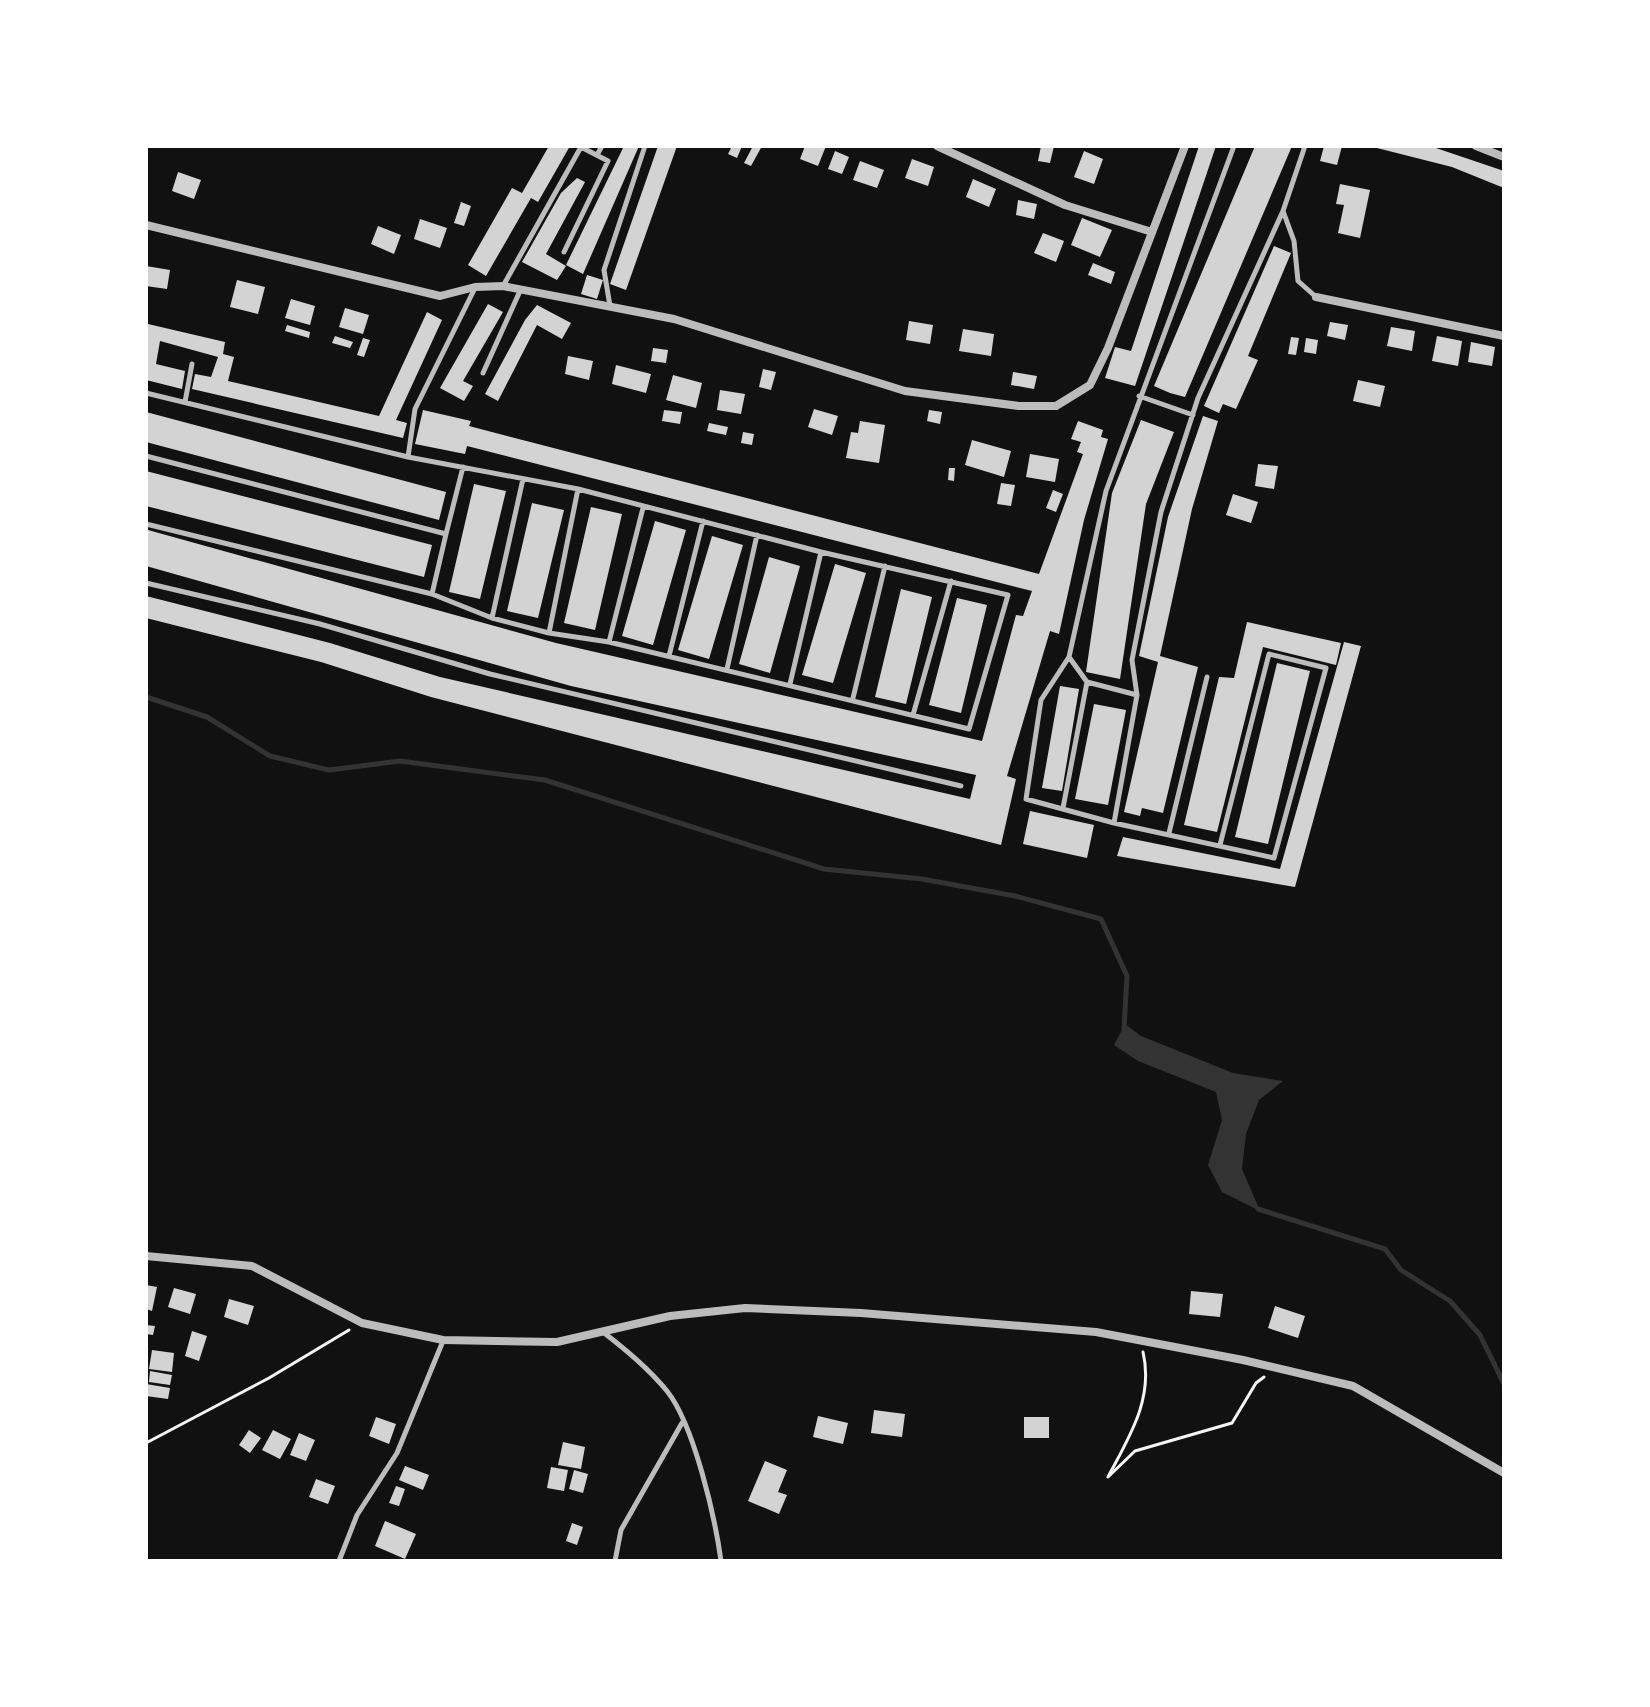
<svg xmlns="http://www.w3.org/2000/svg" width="1650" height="1707" font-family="'Source Sans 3',sans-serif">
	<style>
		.water { fill: #333 }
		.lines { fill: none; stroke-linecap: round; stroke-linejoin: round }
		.stream { stroke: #333; stroke-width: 5 }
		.building { fill: #d3d3d3 }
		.path { stroke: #f5f5f5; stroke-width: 3 }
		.service { stroke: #bcbcbc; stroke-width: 5 }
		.minor { stroke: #bcbcbc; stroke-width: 8 }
	</style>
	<rect width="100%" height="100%" fill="#111"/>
	<!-- water -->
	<path class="water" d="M1125 1024 1141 1036 1233 1073 1283 1081 1259 1100 1246 1134 1242 1169 1260 1211 1222 1192 1208 1165 1222 1120 1216 1092 1138 1061 1114 1045Z"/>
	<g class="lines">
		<!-- stream -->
		<path class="stream" d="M146 697 207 717 270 756 329 770 400 761 545 780 824 869 922 879 1015 896 1101 919 1127 976 1124 1029
			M1258 1209 1385 1249 1401 1270 1450 1301 1480 1335 1504 1384"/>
	</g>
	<!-- building -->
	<path class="building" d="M549 146H570L538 202 531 198 486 276 468 265 512 188 522 193Z
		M624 146H639L583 274 566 265Z
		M658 146H677L626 290 610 284Z
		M732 146H742L737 158 728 154Z
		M753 146H762L751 166 744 163Z
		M805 146H826L818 166 800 159Z
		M1041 146H1054L1050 163 1038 161Z
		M1199 146H1216L1135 386 1105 378 1115 347 1131 351Z
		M1255 146H1292L1185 397 1170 393 1154 386Z
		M1324 146H1342L1337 165 1320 161Z
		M1430 146 1504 171V188L1452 167 1373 147Z
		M835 151 849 157 842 174 828 169Z
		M1084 151 1103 159 1094 184 1074 177Z
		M912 159 934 167 928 186 905 178Z
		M860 161 884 170 877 188 853 180Z
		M178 172 201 180 194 199 172 191Z
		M577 178 585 182 546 254 566 266 557 280 522 262 561 193Z
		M973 179 996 189 989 207 966 197Z
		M1340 184 1370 190 1360 238 1338 233 1344 205 1336 204Z
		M1018 200 1037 204 1034 219 1016 215Z
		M461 202 471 206 464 226 454 223Z
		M1082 218 1112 230 1100 257 1071 245Z
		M420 219 447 228 440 248 414 239Z
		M378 226 401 235 394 254 371 244Z
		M1043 233 1064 241 1056 262 1034 253Z
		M1274 246 1291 253 1248 356 1258 360 1236 409 1223 404 1219 413 1204 406Z
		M1093 263 1115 272 1111 284 1088 275Z
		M146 266 170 270 167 289 146 286Z
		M587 275 603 280 597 299 581 294Z
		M237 280 265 287 258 314 230 307Z
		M291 299 315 306 310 325 285 318Z
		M488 304 503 312 463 381 473 386 464 401 440 388Z
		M537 305 571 323 562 339 537 325 498 401 485 394 525 320Z
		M345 308 369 315 363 334 339 327Z
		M427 312 442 320 396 420 407 423 403 438 192 389 195 374 211 377 218 357 160 341 156 364 185 371 182 389 146 380 148 324 225 342 223 354 234 357 228 381 379 416Z
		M909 321 933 325 930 344 906 340Z
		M1330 322 1348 325 1345 340 1327 336Z
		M287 325 310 332 309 338 285 331Z
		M1391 327 1415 331 1412 351 1387 346Z
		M963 329 994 334 991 356 959 351Z
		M335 336 353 342 350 348 332 343Z
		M1437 336 1462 341 1458 366 1432 361Z
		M1291 337 1299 338 1296 355 1288 354Z
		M363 338 370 340 364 357 357 355Z
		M1306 338 1318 340 1316 354 1304 352Z
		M1471 342 1495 347 1492 366 1468 362Z
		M653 348 668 350 666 363 651 361Z
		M568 356 593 361 589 380 565 374Z
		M616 365 651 374 646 393 612 384Z
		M763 369 776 372 771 390 759 387Z
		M1013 372 1037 376 1034 389 1011 385Z
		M673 375 702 383 696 408 666 400Z
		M1358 380 1385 386 1380 407 1353 401Z
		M720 390 745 394 741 414 717 410Z
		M814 409 838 416 832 435 808 427Z
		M423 410 471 421 469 426 1039 574 1083 454 1077 452 1081 442 1071 439 1078 421 1103 430 1101 437 1108 439 1084 520 1059 634 1050 631 1007 776 1016 779 1001 845 431 697 321 662 146 618V596L330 643 440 677 970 799 976 775 571 686 146 566 148 530 556 643 982 741 1016 615 1023 616 1032 591 467 446 465 454 415 444Z
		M664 410 682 412 680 424 662 421Z
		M929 410 942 412 940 424 927 421Z
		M146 412 446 492 439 520 146 442Z
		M1203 416 1218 421 1192 509 1160 656 1198 667 1163 813 1142 808 1140 816 1124 812 1158 662 1139 656 1168 517Z
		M1141 420 1174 432 1146 504 1120 679 1086 672 1112 493Z
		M860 421 885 425 879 463 846 458 851 432 858 433Z
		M709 423 728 427 726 435 707 431Z
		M743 432 754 434 752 445 741 443Z
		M972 440 1011 451 1004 477 965 465Z
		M1030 454 1059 459 1055 482 1026 477Z
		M1258 464 1278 466 1274 489 1255 486Z
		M949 468H955L954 481 948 480Z
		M146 471 432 545 424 577 146 506Z
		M1001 483 1015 485 1011 506 997 504Z
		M474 484 506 491 480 599 449 592Z
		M1053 490 1063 494 1056 512 1046 508Z
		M1233 494 1258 502 1251 523 1226 515Z
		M532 503 564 510 538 618 507 611Z
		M591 507 622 514 595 630 564 623Z
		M655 521 686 530 653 645 622 636Z
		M712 536 743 545 709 659 678 650Z
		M769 557 800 566 770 673 739 664Z
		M835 564 866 573 833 683 802 675Z
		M901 589 932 597 906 704 875 697Z
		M957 598 987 605 961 713 929 705Z
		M1247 622 1341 643 1336 665 1263 647 1217 832 1184 825 1219 677 1234 678Z
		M1344 642 1361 646 1295 887 1117 856 1123 837 1280 869Z
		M1277 663 1310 671 1268 844 1235 837Z
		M1060 686 1079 689 1062 791 1042 788Z
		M1094 704 1126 710 1108 805 1075 799Z
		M1030 811 1094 825 1087 858 1023 844Z
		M146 1285 157 1287 152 1311 146 1309Z
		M174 1288 196 1294 190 1314 168 1307Z
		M1191 1291 1223 1294 1220 1317 1189 1314Z
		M229 1299 254 1306 248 1325 224 1317Z
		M1275 1306 1305 1316 1298 1338 1268 1328Z
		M146 1325 155 1326 153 1335 146 1334Z
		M192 1331 207 1336 199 1361 185 1356Z
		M152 1350 174 1353 172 1372 149 1369Z
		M150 1371 172 1375 170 1385 149 1382Z
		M146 1384 170 1388 168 1399 146 1396Z
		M874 1410 905 1414 902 1437 871 1433Z
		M818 1416 848 1423 843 1444 813 1437Z
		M376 1417 396 1424 389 1444 369 1436Z
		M1024 1417H1049V1438H1024Z
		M249 1430 261 1438 250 1453 239 1445Z
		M273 1430 291 1439 280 1459 262 1450Z
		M299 1433 315 1440 306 1461 290 1455Z
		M563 1442 585 1447 581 1469 558 1465Z
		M765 1461 787 1470 778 1492 787 1495 779 1514 748 1501Z
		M405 1466 429 1475 423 1490 399 1480Z
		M551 1467 568 1470 564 1491 547 1488Z
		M574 1470 588 1474 583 1493 569 1489Z
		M316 1479 335 1486 328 1504 309 1497Z
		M396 1486 405 1489 399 1506 389 1503Z
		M385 1521 416 1534 405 1559 375 1546Z
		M572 1523 583 1527 577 1545 566 1541Z"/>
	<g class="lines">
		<!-- path -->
		<path class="path" d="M1143 1352C1154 1399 1129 1437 1108 1477L1135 1451 1232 1423 1256 1383 1264 1377
			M146 1443 269 1378 349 1330"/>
		<!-- service -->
		<path class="service" d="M1305 146 1283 211 1294 241 1298 281 1315 296
			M597 155 602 146
			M503 286 581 147 608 161 564 252
			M610 306 604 270 645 146
			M483 373 520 291
			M146 393 408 457 578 489 821 552 1008 595 969 729 609 642 549 633 492 618 432 594 446 534
			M1139 396 1193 415
			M185 402 192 364
			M146 456 446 534 463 467
			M408 457 415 409 475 288
			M146 524 432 594
			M146 583 320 624 490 674 961 786
			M492 618 523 479
			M549 633 578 489
			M609 642 643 508
			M669 656 703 521
			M1069 657 1087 682 1137 695
			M727 669 757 535
			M790 684 821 552
			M853 698 885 566
			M913 715 951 581
			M1063 808 1087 682
			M1114 823 1137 695 1132 660 1161 512 1198 398 1283 211
			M1169 833 1207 677
			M1220 845 1269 654 1326 668 1274 858 1114 823 1026 799 1041 700 1069 657 1106 491 1234 146
			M603 1332C626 1350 648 1368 667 1391 694 1425 715 1517 721 1561
			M339 1561 357 1515 397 1453 443 1341
			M615 1561 621 1530 682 1423"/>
		<!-- minor -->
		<path class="minor" d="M937 146 1065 205 1152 232
			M1476 146 1504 157
			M146 225 440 296 475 287 503 286 674 319 905 391 1019 406H1056L1090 385 1108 348 1185 146
			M1316 297 1504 336
			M146 1256 252 1266 362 1323 443 1340 557 1342 670 1316 745 1308 861 1313 1096 1332 1243 1360 1353 1386 1504 1473"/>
	</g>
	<!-- border -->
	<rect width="1650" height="1707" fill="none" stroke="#ffffff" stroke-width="296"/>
</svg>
